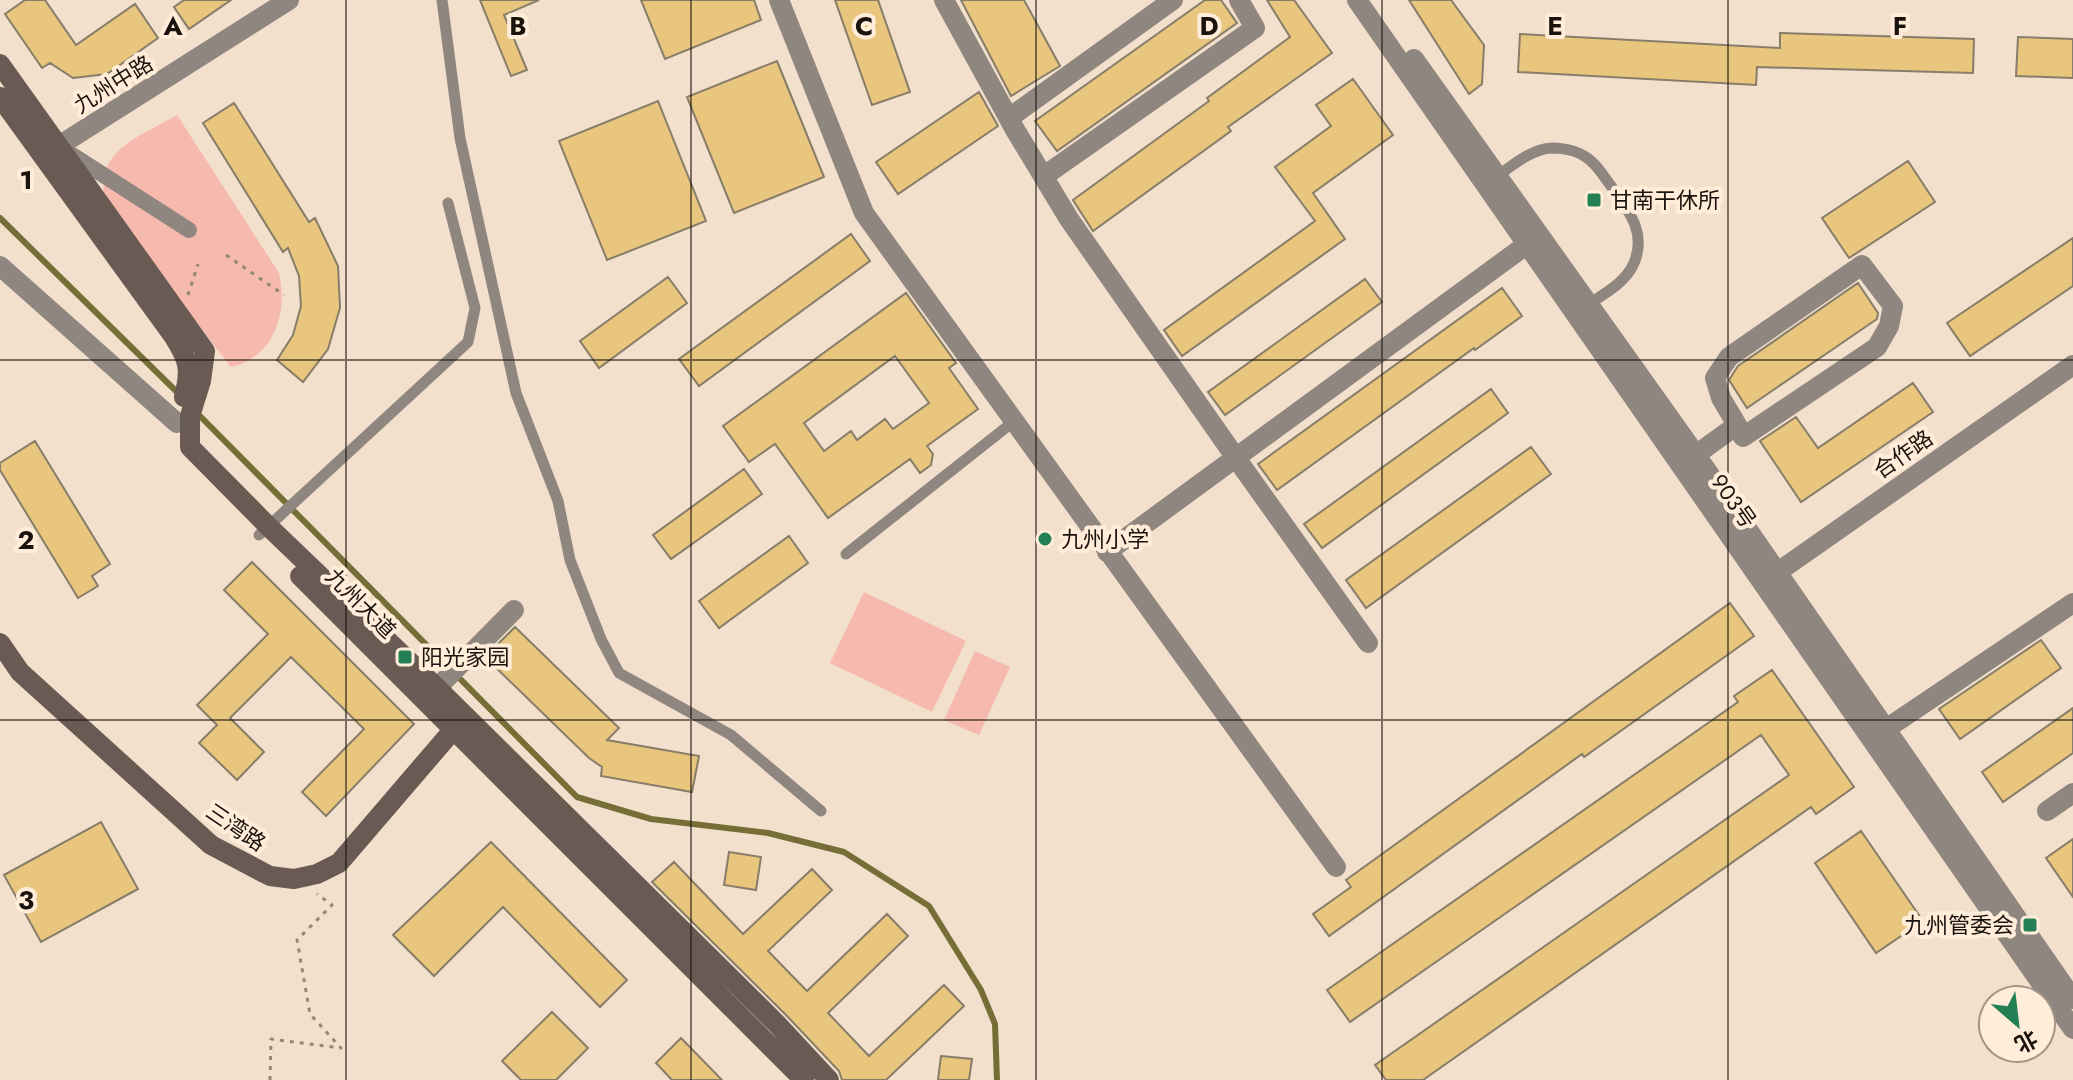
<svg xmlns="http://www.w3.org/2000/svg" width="2073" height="1080" font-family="Jost,'Noto Sans SC',sans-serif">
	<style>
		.green { fill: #f6b9ae }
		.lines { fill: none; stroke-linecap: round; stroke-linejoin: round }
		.stream { stroke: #756e37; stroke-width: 6 }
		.building { fill: #e8c67e; stroke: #877d68; stroke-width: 2; fill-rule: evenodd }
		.path { stroke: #948779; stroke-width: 3; stroke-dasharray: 4 6; stroke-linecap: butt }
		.service { stroke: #908680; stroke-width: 11 }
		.pedestrian { stroke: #908680; stroke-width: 16 }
		.minor { stroke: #908680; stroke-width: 20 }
		.tertiary { stroke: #908680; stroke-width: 20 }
		.secondary { stroke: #695a53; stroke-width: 20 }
		.grid { fill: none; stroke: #1a130d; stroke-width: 2; stroke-opacity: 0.55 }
		.poi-dot { fill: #247f54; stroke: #ffecd9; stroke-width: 3 }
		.labels { text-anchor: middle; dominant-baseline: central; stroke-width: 8; stroke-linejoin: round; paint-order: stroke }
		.street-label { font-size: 22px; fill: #1a130d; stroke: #ffecd9 }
		.poi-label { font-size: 22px; fill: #1a130d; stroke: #ffecd9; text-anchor: start }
		.grid-label { font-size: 26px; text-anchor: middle; font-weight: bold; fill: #1a130d; stroke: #ffecd9; stroke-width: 8; stroke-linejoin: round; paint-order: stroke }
	</style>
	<rect width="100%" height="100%" fill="#f2dfcc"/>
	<!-- green -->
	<path class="green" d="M177 115 279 273C288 313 275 356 231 367L107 206C90 151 138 138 177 115Z
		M864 592 966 641 932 712 830 663Z
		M975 651 1010 667 979 735 944 720Z"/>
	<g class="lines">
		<!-- stream -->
		<path class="stream" d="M0 218 179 394
			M195 411 577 797 651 819 768 833 844 852 929 906 981 990 995 1024 997 1080"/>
	</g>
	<!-- building -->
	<path class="building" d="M25 0H45L76 45 135 4 158 38 107 74 73 78 50 63 42 68 5 14Z
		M184 0H231L189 29 174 7Z
		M480 0H539L504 15 527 70 511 76Z
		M641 0H754L761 20 665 59Z
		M835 0H878L910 92 872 105Z
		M961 0H1024L1060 66 1011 96Z
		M1205 0H1221L1237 23 1057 151 1035 121Z
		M1267 0H1294L1332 53 1228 127 1231 131 1093 231 1073 200 1209 101 1207 98 1290 37Z
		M1409 0H1451L1484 45 1482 84 1469 94Z
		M1780 33 1974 39 1973 73 1757 67 1756 85 1518 72 1520 34 1780 48Z
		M2018 37 2073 39V78L2016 76Z
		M777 61 824 177 734 213 687 97Z
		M1353 79 1393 135 1313 193 1345 239 1182 356 1164 330 1315 221 1275 167 1331 126 1316 105Z
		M979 92 998 126 898 194 876 162Z
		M658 101 706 221 607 260 559 141Z
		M234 103 309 222 315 218 338 266 340 308 328 349 303 382 277 360 293 335 301 306 299 276 288 248 283 252 203 123Z
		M1908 161 1935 202 1849 258 1822 218Z
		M851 234 870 261 699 386 679 359Z
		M2073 238V286L1970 356 1947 323Z
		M668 277 687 303 599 368 580 341Z
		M1365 279 1382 302 1225 415 1208 392Z
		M1858 283 1878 313 1877 319 1747 408 1729 380 1738 366Z
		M1502 288 1522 316 1475 350 1474 348 1277 490 1258 464Z
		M906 293 956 363 949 368 978 409 927 446 933 454 931 465 920 473 910 459 828 518 775 444 749 462 723 426ZM895 356 929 403 893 429 885 419 857 440 851 431 824 451 804 423Z
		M1913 383 1933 412 1801 502 1760 441 1796 417 1818 448Z
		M1491 389 1508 413 1322 548 1304 524Z
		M35 441 110 564 92 576 98 586 78 598 0 470V463Z
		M1531 447 1551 474 1366 608 1346 580Z
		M744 469 762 494 671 559 653 535Z
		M789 536 808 563 719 628 699 601Z
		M252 562 414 724 326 816 302 792 364 729 291 657 230 718 264 752 237 780 199 743 217 725 197 705 268 634 224 590Z
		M1730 603 1754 636 1584 757 1582 754 1329 936 1313 914 1351 887 1346 880Z
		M515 627 619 728 607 740 699 756 692 792 601 776 602 767 589 758 485 657Z
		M2041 640 2061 668 1960 739 1939 709Z
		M1772 670 1854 787 1816 814 1811 807 1423 1080H1386L1375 1065 1789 775 1761 735 1350 1022 1327 990 1738 702 1734 696Z
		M2073 708V753L2003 802 1982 772Z
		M101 822 138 889 41 942 4 875Z
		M1861 831 1923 921 1876 953 1815 863Z
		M2073 839V897L2046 858Z
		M491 842 627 980 600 1007 503 907 434 976 393 935Z
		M729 852 761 857 756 890 724 885Z
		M674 862 743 934 812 869 832 890 768 951 807 991 887 914 908 936 828 1013 869 1056 944 985 964 1006 886 1080H842L839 1071 786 1015 652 882Z
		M552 1012 588 1048 556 1080H521L502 1061Z
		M681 1038 722 1080H672L656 1063Z
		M941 1056 972 1059 969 1080H938Z"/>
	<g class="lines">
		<!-- path -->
		<path class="path" d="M226 255 284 295
			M188 295 198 264
			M270 1080 271 1039 341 1048 310 1014 297 940 332 905 317 894"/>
		<!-- service -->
		<path class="service" d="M442 0 460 138 516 393 558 501 570 560 601 639 619 673 731 735 821 811
			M1493 179C1511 167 1530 149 1552 148 1566 148 1582 152 1592 162 1599 168 1605 178 1611 186 1628 210 1647 232 1634 263 1625 284 1602 295 1584 307
			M259 535 468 342 475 308 448 203
			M846 554 1013 422"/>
		<!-- pedestrian -->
		<path class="pedestrian" d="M66 151 189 230"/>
		<!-- minor -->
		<path class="minor" d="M779 0 864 213 1336 867
			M944 0 1014 128 1069 219 1236 458 1368 643
			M1009 118 1173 0
			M1044 176 1255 28 1239 0
			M0 266 177 423
			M1683 464 1737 425 1721 398 1715 378 1729 357 1862 265 1893 306 1889 326 1877 347 1743 437 1737 425
			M1107 552 1526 245
			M427 698 514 610
			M1874 737 2073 603
			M2047 811 2073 793"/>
		<!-- tertiary -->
		<path class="tertiary" d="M1357 0 2073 1029
			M1414 59 1696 455 2073 999
			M46 154 289 0
			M1765 581 2073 365"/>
		<!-- secondary -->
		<path class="secondary" d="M0 64 205 351 201 381 190 416V447L269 527 437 688 777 1024 829 1080
			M0 97 174 337C189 361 191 369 184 397
			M300 576 804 1080
			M0 643 20 672 211 845 270 876 294 879 317 874 339 863 454 729"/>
	</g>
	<!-- grid -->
	<path class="grid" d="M346 0V1080M691 0V1080M1036 0V1080M1382 0V1080M1728 0V1080M0 360H2073M0 720H2073"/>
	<!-- markers -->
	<g class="poi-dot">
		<rect x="1586" y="192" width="16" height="16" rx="4"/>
		<circle cx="1045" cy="539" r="8"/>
		<rect x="397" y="649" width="16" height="16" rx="4"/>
		<rect x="2022" y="917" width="16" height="16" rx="4"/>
	</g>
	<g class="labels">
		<!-- street labels -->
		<g class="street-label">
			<text transform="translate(113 84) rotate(-32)">九州中路</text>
			<text transform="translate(1903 454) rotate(-35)">合作路</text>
			<text transform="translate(1734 501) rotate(55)">903号</text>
			<text transform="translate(361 603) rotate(45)">九州大道</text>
			<text transform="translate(236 827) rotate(34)">三湾路</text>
		</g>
		<!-- poi labels -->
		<g class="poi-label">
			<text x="1610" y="200">甘南干休所</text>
			<text x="1061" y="539">九州小学</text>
			<text x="421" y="657">阳光家园</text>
			<text x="2014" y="925" text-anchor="end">九州管委会</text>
		</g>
	</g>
	<g class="grid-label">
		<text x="173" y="35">A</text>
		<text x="518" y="35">B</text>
		<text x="864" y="35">C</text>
		<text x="1209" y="35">D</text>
		<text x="1555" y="35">E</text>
		<text x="1900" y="35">F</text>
		<text x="26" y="189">1</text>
		<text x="26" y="549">2</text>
		<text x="26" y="909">3</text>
	</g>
	<!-- north arrow -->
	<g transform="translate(2017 1024) rotate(152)"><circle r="38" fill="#ffecd9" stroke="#a39587" stroke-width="2"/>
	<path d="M0-6L14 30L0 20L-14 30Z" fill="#247f54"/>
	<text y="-12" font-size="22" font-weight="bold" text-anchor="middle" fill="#1a130d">北</text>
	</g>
</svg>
